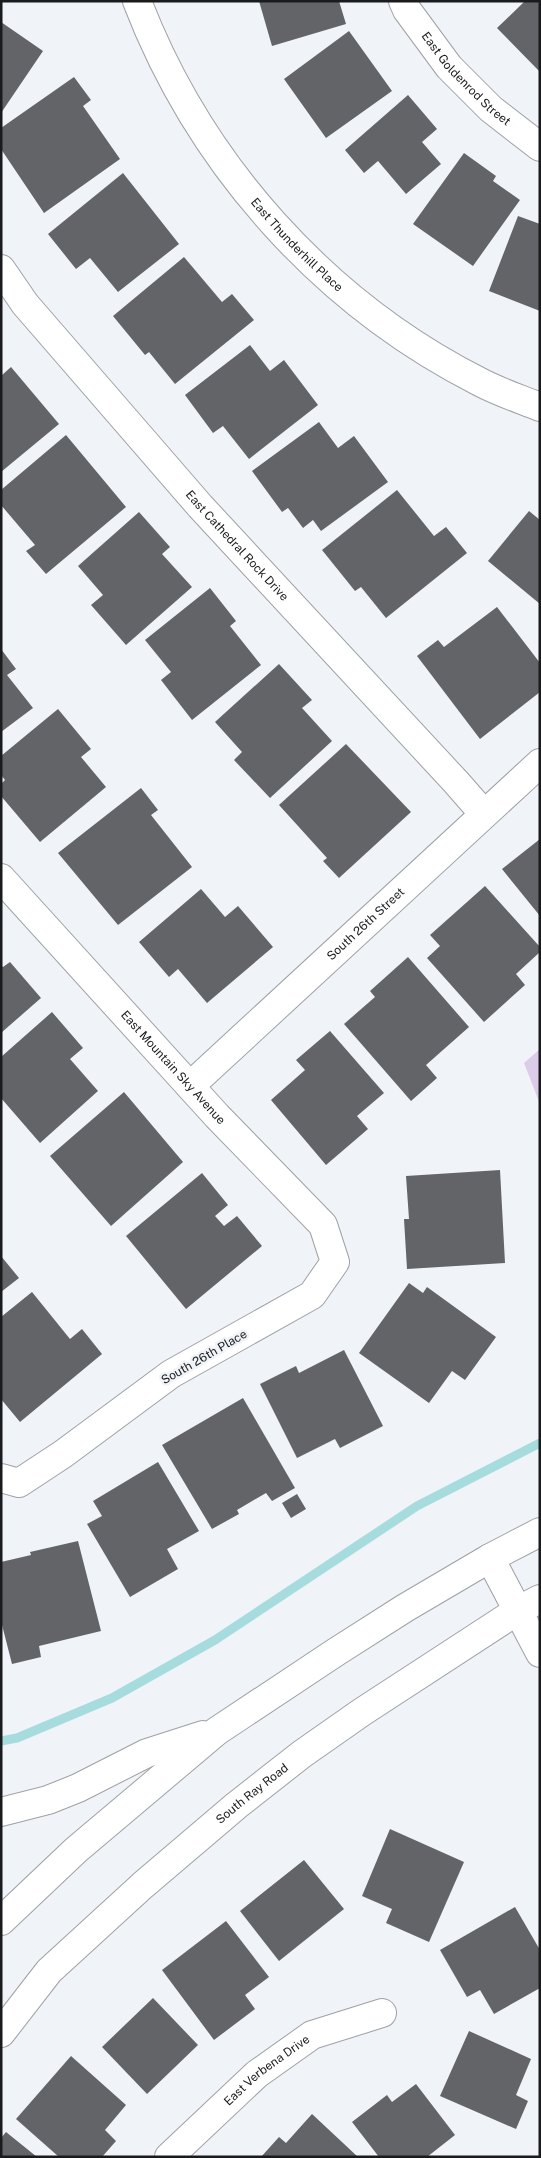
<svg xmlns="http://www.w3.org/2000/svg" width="541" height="2158" font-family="'Public Sans',sans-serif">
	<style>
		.green { fill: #dccce9 }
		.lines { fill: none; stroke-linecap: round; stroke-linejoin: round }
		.stream { stroke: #a7dcdf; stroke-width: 9 }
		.building { fill: #636468 }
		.minor-casing { stroke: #9ea1a4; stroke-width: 30 }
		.major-casing { stroke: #9ea1a4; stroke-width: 30 }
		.minor { stroke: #fff; stroke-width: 28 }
		.major { stroke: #fff; stroke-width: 28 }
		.labels { text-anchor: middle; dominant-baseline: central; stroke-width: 5; stroke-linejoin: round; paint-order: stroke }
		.street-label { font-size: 12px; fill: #191b1c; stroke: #f0f3f7 }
	</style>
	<rect width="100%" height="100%" fill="#f0f3f7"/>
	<!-- green -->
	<path class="green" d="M540 1049V1104L524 1063Z"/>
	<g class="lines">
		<!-- stream -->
		<path class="stream" d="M1 1741 17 1738 112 1698 215 1640 417 1506 540 1443"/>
	</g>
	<!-- building -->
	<path class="building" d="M259 1H339L346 24 272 46Z
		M525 1H540V72L497 28Z
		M1 22 43 51 1 113Z
		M349 31 392 91 326 138 284 79Z
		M74 77 91 100 83 106 120 159 44 213 1 149V128Z
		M408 95 437 129 422 142 441 164 406 194 378 161 364 173 345 150Z
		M464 153 496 176 493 181 520 200 473 266 413 224Z
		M123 173 179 244 118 292 90 258 76 269 48 234Z
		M518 216 540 224V311L489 291Z
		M184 257 222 302 232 294 254 320 175 384 149 352 145 355 113 316Z
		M250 345 270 371 284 360 318 405 249 459 223 426 213 433 185 395Z
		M11 367 59 424 1 472V376Z
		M319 422 338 448 354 436 388 482 321 531 313 520 303 528 288 508 282 512 252 471Z
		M66 435 126 507 46 574 26 551 35 545 1 505V490Z
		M397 490 434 536 446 527 467 553 386 618 361 587 355 591 322 550Z
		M529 511 540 520V604L488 561Z
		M139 512 170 547 162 554 192 587 126 645 91 605 103 595 78 566Z
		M210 588 236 621 230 626 261 665 192 720 161 680 171 672 145 640Z
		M497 607 540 663V692L480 739 417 656 438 640 444 647Z
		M1 649 16 669 7 675 33 708 1 732Z
		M279 664 312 700 302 708 332 741 270 798 234 760 242 752 215 722Z
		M58 709 91 749 81 757 106 787 40 842 1 796V784L5 780 1 775V756Z
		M346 744 411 812 339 878 323 861 327 858 279 805Z
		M141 788 158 810 151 815 192 867 118 925 58 853Z
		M540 839V916L502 869Z
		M485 886 540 947V952L516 974 525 985 484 1022 427 958 440 946 430 935Z
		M201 889 225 917 238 906 273 947 207 1003 178 969 169 977 139 942Z
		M408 957 469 1027 426 1065 437 1078 411 1101 344 1024 375 997 370 991Z
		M10 962 41 998 1 1033V965L3 967Z
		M52 1012 83 1048 70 1059 98 1091 40 1143 1 1098V1057Z
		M330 1031 384 1093 357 1116 368 1129 326 1165 271 1100 305 1070 296 1060Z
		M124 1092 183 1162 111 1226 50 1156Z
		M500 1170 505 1263 407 1269 404 1219H409L406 1176Z
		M202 1173 228 1205 215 1216 224 1226 237 1216 262 1246 186 1309 126 1236Z
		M1 1256 19 1278 1 1292Z
		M409 1283 423 1293 427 1287 496 1337 465 1380 452 1371 429 1403 359 1353Z
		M32 1292 70 1339 82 1329 102 1354 20 1422 1 1399V1317Z
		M344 1350 383 1426 340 1448 335 1439 297 1458 260 1384 296 1366 299 1373Z
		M243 1398 295 1488 272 1501 266 1493 237 1510 239 1514 212 1529 162 1445Z
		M158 1462 199 1531 167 1549 178 1569 130 1597 87 1524 102 1516 93 1501Z
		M297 1494 306 1509 291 1518 282 1503Z
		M78 1541 101 1631 39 1646 41 1657 12 1664 1 1621V1562L31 1555 30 1552Z
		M390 1829 464 1862 429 1942 386 1923 392 1909 362 1896Z
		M304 1860 344 1909 279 1961 240 1911Z
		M515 1907 540 1950V1988L494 2014 480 1990 467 1997 440 1950Z
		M226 1921 269 1977 245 1995 255 2009 214 2040 162 1970Z
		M153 1998 198 2045 147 2094 102 2047Z
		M469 2031 531 2059 516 2095 528 2101 516 2129 440 2096Z
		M71 2056 126 2105 105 2130 116 2141 102 2157H59L16 2119Z
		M416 2084 455 2135 427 2157H379L352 2122 387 2095 392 2102Z
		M312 2114 358 2157H261L279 2137 286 2143Z
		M6 2132 37 2157H1V2138Z"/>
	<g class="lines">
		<!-- minor casing -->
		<g class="minor-casing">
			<g id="minor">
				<path id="s1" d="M137 1C200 165 324 303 480 382 499 392 520 399 540 407"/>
				<path id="s2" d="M403 1 407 10 449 67 491 109 540 147"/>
				<path id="s3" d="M1 269 25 304 200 506 456 782 484 814"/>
				<path id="s4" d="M1 878 217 1116 323 1225 335 1262 312 1295 171 1374 63 1454 19 1483 1 1478"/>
				<path id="s5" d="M190 1086 540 763"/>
				<path d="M490 1558 540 1653"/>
				<path id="s6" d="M169 2157 257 2074 312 2035 382 2013"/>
			</g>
		</g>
		<!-- major casing -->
		<g class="major-casing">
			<g id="major">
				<path d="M1 1812 48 1800 78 1788 147 1753 203 1735"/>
				<path d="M1 1921 76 1850 217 1731 336 1652 405 1608 490 1558 540 1532"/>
				<path id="s7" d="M1 2033 49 1971 143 1885 237 1805 302 1754 362 1712 517 1611 540 1599"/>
			</g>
		</g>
		<!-- minor -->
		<use href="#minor" class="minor"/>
		<!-- major -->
		<use href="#major" class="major"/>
	</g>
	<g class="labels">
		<!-- street labels -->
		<g class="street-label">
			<text stroke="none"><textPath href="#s2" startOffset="101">East Goldenrod Street</textPath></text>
			<text stroke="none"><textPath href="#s1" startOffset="294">East Thunderhill Place</textPath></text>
			<text stroke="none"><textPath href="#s3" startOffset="364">East Cathedral Rock Drive</textPath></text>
			<text stroke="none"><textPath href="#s5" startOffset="239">South 26th Street</textPath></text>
			<text stroke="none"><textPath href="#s4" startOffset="256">East Mountain Sky Avenue</textPath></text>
			<text transform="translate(204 1357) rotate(-30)">South 26th Place</text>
			<text stroke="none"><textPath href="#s7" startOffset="348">South Ray Road</textPath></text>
			<text stroke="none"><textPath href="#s6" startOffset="131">East Verbena Drive</textPath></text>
		</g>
	</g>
	<!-- border -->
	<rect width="541" height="2158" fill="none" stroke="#191b1c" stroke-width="5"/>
</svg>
